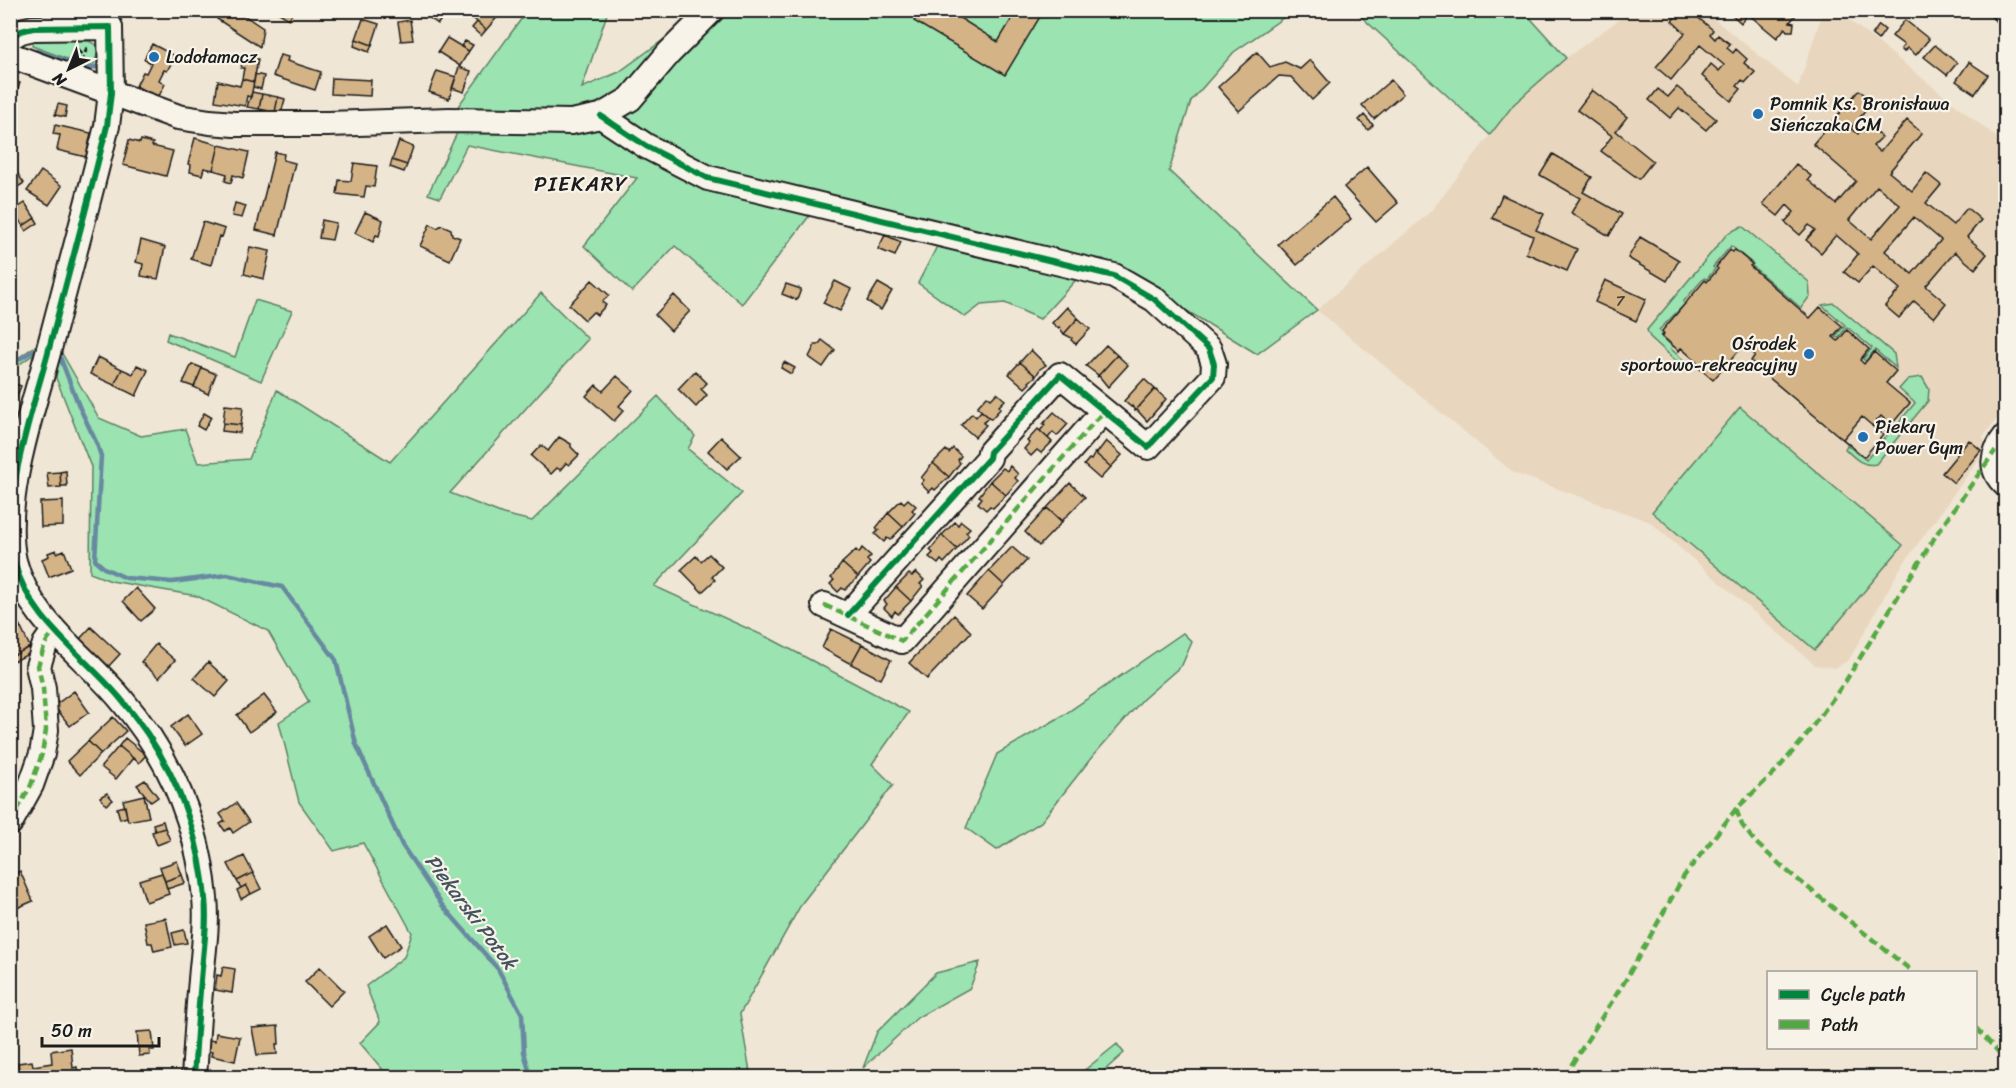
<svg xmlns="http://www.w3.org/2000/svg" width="2016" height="1088" font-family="Sriracha,sans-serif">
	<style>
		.built { fill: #e8d7be }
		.green { fill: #9be3b0; stroke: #5c8066; stroke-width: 1.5 }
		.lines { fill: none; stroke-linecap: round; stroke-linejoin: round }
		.stream { stroke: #6889a1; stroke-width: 4.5 }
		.building { fill: #d4b387; stroke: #1c1c1c; stroke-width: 1.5; fill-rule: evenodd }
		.minor-casing { stroke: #1c1c1c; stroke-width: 28 }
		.path { stroke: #1c1c1c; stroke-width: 3; stroke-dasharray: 6 4.5; stroke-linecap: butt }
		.minor { stroke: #f7f3e8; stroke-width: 24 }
		.quiet { stroke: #52a943; stroke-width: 4.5; stroke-dasharray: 9 4.5; stroke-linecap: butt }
		.cycleway-casing { stroke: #f7f3e8; stroke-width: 10 }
		.cycleway { stroke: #00873e; stroke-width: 6 }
		.poi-dot { fill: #1f6fb2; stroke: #f7f3e8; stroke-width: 2 }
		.labels { text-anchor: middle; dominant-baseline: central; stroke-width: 4.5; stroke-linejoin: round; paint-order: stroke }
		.number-label { font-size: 15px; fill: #4a4237 }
		.poi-label { font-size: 18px; fill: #1c1c1c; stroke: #f7f3e8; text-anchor: start }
		.water-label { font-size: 20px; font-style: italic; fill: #42535f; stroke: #f7f3e8 }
		.quarter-label { font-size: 21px; letter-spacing: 1.5px; fill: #1c1c1c; stroke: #f7f3e8 }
	</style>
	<rect width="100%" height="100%" fill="#f0e6d5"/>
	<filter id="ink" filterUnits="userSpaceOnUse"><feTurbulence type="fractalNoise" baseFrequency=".0167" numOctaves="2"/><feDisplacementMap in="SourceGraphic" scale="12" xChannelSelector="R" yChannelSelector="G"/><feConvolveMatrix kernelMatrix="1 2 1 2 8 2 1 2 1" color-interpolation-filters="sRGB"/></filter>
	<g filter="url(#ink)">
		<!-- built -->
		<path class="built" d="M1631 11H1704L1798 87 1823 11H1838L2005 144V408L1983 437 1987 448 1899 570 1849 660 1835 668 1815 665 1650 522 1514 473 1317 310 1432 210 1514 104 1566 58Z"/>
		<!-- green -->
		<path class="green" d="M527 11H608L582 88 619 72 674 32C662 47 643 75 630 86 592 117 523 111 476 113V107L456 109Z
			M728 11H1293L1234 52 1191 101 1169 171 1317 310 1257 354 1103 259 1096 258 1040 319 1005 303 981 305 965 317 918 283 946 229 711 173 614 117Z
			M1355 11H1524L1566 58 1514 104 1490 135Z
			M33 39 89 41 100 47 93 66H86L32 46Z
			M601 126 813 211 742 304 675 246 632 292 584 246 637 178 467 145 440 198 428 194 458 131Z
			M1742 226 1809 282 1810 296 1801 308 1752 266 1753 264 1731 246 1713 267 1715 269 1707 279 1704 278 1683 302 1685 304 1659 330 1663 334 1661 336 1672 346 1671 349 1688 364 1684 368 1650 337 1647 330 1727 234Z
			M541 293 588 339 450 493 503 514 532 521 658 396 695 436 688 449 742 493 654 586 771 639 909 712 872 764 893 785 802 903 740 1014 751 1077H389L360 1043 380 1022 366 986 404 957 412 933 363 843 334 851 299 802 279 722 309 702 268 631 197 596 111 581 90 573 91 467 56 378 60 350 99 418 141 436 185 429 198 463 249 459 277 390 390 462Z
			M255 300 292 311 261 381 166 340 168 333 235 357Z
			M1834 303 1894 354 1896 368 1875 350 1865 361 1863 359 1872 348 1847 327 1838 338 1835 337 1845 325 1822 305Z
			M38 344 37 352 11 370V363Z
			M1922 377 1929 389 1928 401 1876 464C1862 467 1854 457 1845 449L1847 445 1866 460 1888 434 1878 425 1883 419 1894 428 1915 403 1899 389 1908 379Z
			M1740 407 1903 545 1815 650 1652 512Z
			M1183 633 1192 642 1182 665 1143 699 1092 757 1041 822 997 850 966 828 997 754 1062 716Z
			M980 962 970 988 918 1017 863 1068 877 1032 936 973Z
			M1117 1044 1124 1053 1097 1077H1076Z"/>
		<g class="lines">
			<!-- stream -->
			<path class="stream" d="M36 51 80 66
				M85 69 97 67 100 58
				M60 357 79 406 97 444 101 456 95 560 104 568 126 578 172 582 227 575 282 587 336 660 356 744 402 845 442 905 498 969 522 1014 524 1052 531 1078
				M10 364 37 349"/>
		</g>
		<!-- building -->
		<path class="building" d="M222 10H236L263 28 260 47 217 19Z
			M274 10H294L289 19Z
			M432 10 442 18 438 24 427 16Z
			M497 10 501 13 486 30 465 11Z
			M921 10H947L998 42 1017 10H1044L1005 75 914 21Z
			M1681 10H1689L1713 30 1710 34 1715 39 1718 35 1730 44 1727 48 1733 53 1736 49 1747 59 1744 63 1755 72 1745 83 1742 80 1737 86 1741 89 1731 101 1702 76 1711 64 1719 71 1724 65 1700 45 1671 80 1656 67 1685 33 1672 21Z
			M1727 10H1798L1799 11 1790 22 1794 23 1793 31H1787L1785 28 1777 38 1748 14 1741 23Z
			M363 19 379 24 372 45 356 39Z
			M410 20 413 40 401 41 398 22Z
			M1905 20 1929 39 1916 55 1907 48 1904 52 1901 49 1904 45 1892 36Z
			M477 22 486 30 481 36 472 28Z
			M1879 25 1885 30 1878 40 1872 35Z
			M447 38 469 51 460 66 438 52Z
			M356 39 372 45 369 52 354 46Z
			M465 41 473 45 469 51 461 47Z
			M152 44 175 56 167 71 164 70 159 80 165 84 158 98 136 86 143 72 146 73 151 63 144 59Z
			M1935 45 1957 63 1947 75 1924 57Z
			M1257 52 1270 67 1285 62 1300 69 1310 60 1330 83 1312 100 1291 77 1279 76 1239 111 1218 87Z
			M244 54 247 55 246 57 258 59 254 82 242 79 244 68H241Z
			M280 55 288 57 287 61 321 72 315 90 273 76Z
			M1969 62 1988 75 1975 94 1956 81Z
			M459 67 471 71 464 92 452 88Z
			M437 71 456 77 449 99 429 92Z
			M255 74 264 76 261 89 253 87Z
			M332 78 371 80 370 96 331 94Z
			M242 79 254 82 251 97 247 96 245 106 215 101 218 81 240 86Z
			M10 80 20 83 12 106H10Z
			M1391 80 1403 94 1374 119 1362 105Z
			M1677 87 1716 119 1706 130 1679 108 1670 118 1649 100 1658 89 1668 97Z
			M1592 90 1627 117 1616 131 1653 161 1639 179 1601 151 1612 136 1577 110Z
			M1859 90 1873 102 1851 128 1858 134 1867 124 1882 137 1873 146 1880 152 1907 120 1922 133 1889 172 1912 191 1926 173 1941 185 1926 203 1953 225 1967 208 1981 220 1967 237 1987 254 1975 269 1955 252 1926 286 1946 303 1934 318 1914 301 1899 318 1885 306 1900 289 1873 266 1858 283 1844 272 1858 254 1836 235 1821 253 1806 240 1815 230 1809 225 1800 235 1785 222 1794 212 1787 205 1778 216 1763 204 1796 164 1811 176 1808 180 1836 204 1856 181 1813 144ZM1877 186 1900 205 1871 239 1849 220ZM1914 217 1941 240 1912 274 1885 251Z
			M252 92 262 94 259 109 247 107Z
			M262 94 278 97 275 112 259 109Z
			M278 97 285 99 282 110 275 112Z
			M58 104 67 106 65 117 55 115Z
			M1364 115 1373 125 1368 130 1359 120Z
			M55 125 91 133 86 157 57 150 60 135 53 134Z
			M10 126 14 127 13 140H10Z
			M195 138 219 145 213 170 204 168 202 175 190 172 191 165 188 164Z
			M129 140 140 143 141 140 153 143 152 146 173 151 166 176 123 165Z
			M399 141 413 147 407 165 392 160Z
			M219 145 249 152 243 178 233 175 231 183 225 181 227 174 213 170Z
			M275 152 284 154 283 160 295 163 277 235 256 230Z
			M1553 154 1592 177 1583 192 1622 214 1609 236 1571 213 1580 198 1540 175Z
			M392 160 407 165 404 172 390 167Z
			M354 163 377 166 374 187 366 186 364 197 337 194 339 180 351 181Z
			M1367 167 1398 203 1376 222 1344 187Z
			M15 170 24 183 10 192V173Z
			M41 171 62 186 49 205 27 191Z
			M1502 195 1544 214 1536 230 1577 249 1567 271 1526 253 1533 236 1492 218Z
			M1333 197 1351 219 1297 265 1278 244Z
			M25 203 35 218 23 226 13 211Z
			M235 203 246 206 242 218 232 216Z
			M365 212 383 220 379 236 376 235 373 242 355 233Z
			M35 218 38 223 26 231 23 226Z
			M322 220 336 223 332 240 319 238Z
			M203 222 225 229 222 237 219 236 211 265 191 259Z
			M430 224 437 228 442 225 451 229 452 235 460 238 450 260 420 246Z
			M885 235 901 242 895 256 878 249Z
			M1640 237 1679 260 1667 281 1628 258Z
			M141 240 165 247 158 279 141 276 143 264 136 262Z
			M250 247 270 251 264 279 244 274Z
			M1730 250 1732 252 1735 250 1752 264 1750 266 1810 318 1820 307 1842 326 1833 337 1838 341 1847 330 1869 349 1860 360 1864 364 1874 352 1896 371 1886 383 1910 403 1891 425 1881 416 1872 426 1883 435 1864 457 1761 371 1751 361 1755 355 1744 345 1713 380 1697 366 1698 363 1681 348 1679 351 1662 336 1664 334 1662 331 1705 280 1707 282 1718 269 1716 267Z
			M592 280 609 295 602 302 606 305 597 315 593 312 585 320 569 305Z
			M1605 280 1646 299 1636 321 1595 302Z
			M835 281 851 289 840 311 823 303Z
			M878 283 892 291 881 310 867 301Z
			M786 284 801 289 797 300 782 294Z
			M674 295 690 311 671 331 655 315Z
			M1067 307 1078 318 1064 334 1059 327 1058 328 1052 323Z
			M1078 318 1090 329 1076 344 1071 340 1072 338 1064 334Z
			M822 340 835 350 823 367 809 357 815 345H818Z
			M1106 345 1117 355 1097 377 1098 375 1086 366Z
			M1031 350 1046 365 1040 369 1036 376 1020 362Z
			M1117 355 1128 365 1108 387 1099 376 1097 377Z
			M98 357 122 369 114 385 90 374Z
			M784 362 795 368 791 374 781 368Z
			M1020 362 1036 376 1029 382 1030 383 1025 388 1009 374Z
			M192 364 202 368 194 387 183 383Z
			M137 365 148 370 136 396 114 385 122 369 133 374Z
			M202 368 216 374 208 394 194 387Z
			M695 371 707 383 701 389 707 395 696 407 678 389Z
			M617 376 633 390 619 406 624 410 614 421 586 396 596 385 603 391Z
			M1144 379 1155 389 1135 411 1132 406 1131 407 1124 401Z
			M10 382 21 386 10 414Z
			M1155 389 1166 399 1147 421 1137 410 1135 411Z
			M997 393 1005 400 999 406 1001 408 991 419 977 407 987 396 991 399Z
			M225 405 243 407 241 425 223 423Z
			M981 411 991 419 988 418 983 423 986 425 975 437 961 425 972 413 976 417Z
			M1054 412 1068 424 1057 436 1053 432 1048 438 1052 442 1040 431 1045 425 1043 424Z
			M204 413 211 417 204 430 197 426Z
			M1862 417 1883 435 1864 457 1843 439Z
			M223 423 241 425 240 433 222 431Z
			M1038 429 1052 442 1041 453 1037 450 1031 456 1024 449 1029 443 1027 441Z
			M559 437 571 444V447L579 455 569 465 566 463 560 470 557 468 551 474 531 456 541 445 548 451Z
			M721 437 741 456 727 469 708 451Z
			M1969 440 1981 450 1954 483 1942 473Z
			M1106 441 1122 455 1111 467 1095 453H1097Z
			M953 448 961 456 958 460 960 463 949 477 933 463 946 450 949 453Z
			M1095 453 1111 467 1100 479 1084 465 1089 459 1091 460Z
			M933 463 949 477 935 490 933 488 929 492 921 484 924 480 921 478Z
			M1010 466 1018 474 1015 478 1018 481 1006 495 990 481 1003 468 1007 471Z
			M66 471 67 486H61L60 472Z
			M60 472 61 487 49 488 47 473Z
			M990 481 1006 495 993 508 990 506 986 510 978 503 982 498 979 496Z
			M1070 483 1085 497 1062 521 1047 508Z
			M908 499 916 506 912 510 915 513 903 527 888 513 901 500 904 503Z
			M63 501V526L41 527 40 502Z
			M1047 508 1062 522 1039 546 1025 532Z
			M888 513 903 527 890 540 887 538 884 542 875 534 879 530 876 528Z
			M961 521 970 528 966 532 969 535 957 549 942 535 955 522 958 525Z
			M942 535 957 549 944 563 941 560 938 564 929 557 933 553 930 550Z
			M1012 547 1027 560 1004 585 989 571Z
			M862 548 871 556 867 560 870 563 858 577 842 563 856 550 859 553Z
			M56 550 57 553 64 550 71 568 49 577 42 559 49 556 48 553Z
			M709 554 722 567 712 577 715 580 702 592 681 570 696 556 701 561Z
			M842 563 858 577 845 590 842 588 838 592 830 584 834 580 831 578Z
			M989 571 1004 585 982 609 967 596Z
			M916 572 924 580 920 584 923 586 911 601 896 587 909 574 912 576Z
			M896 587 911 601 898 614 895 611 892 616 884 608 887 604 884 601Z
			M136 588 155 609 141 621 123 601Z
			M10 607 20 626 10 631Z
			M954 615 971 632 927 679 909 663Z
			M20 626 30 647 14 655 10 647V631Z
			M91 627 120 654 107 668 78 641Z
			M831 629 862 644 851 664 822 648Z
			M156 644 175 660 159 678 141 662Z
			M862 644 891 660 881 679 851 664Z
			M30 647 33 652 10 663V657Z
			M208 662 229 681 215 697 194 678Z
			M74 691 89 712 70 726 54 706Z
			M264 695 277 712 249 732 237 715Z
			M188 714 202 734 185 746 171 727Z
			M113 717 126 731 101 754 88 741Z
			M125 738 146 755 139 763 119 746Z
			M88 741 101 754 80 775 67 761Z
			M119 746 133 758 116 779 101 767Z
			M145 780 158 797 151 802 137 785Z
			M107 793 113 800 106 805 100 797Z
			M144 795 149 817 128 821 123 800Z
			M236 803 249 822 233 833 230 828 225 831 220 824 225 821 220 814Z
			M125 806 127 817 120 819 117 808Z
			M163 821 165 828 155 831 153 824Z
			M165 828 170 840 157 845 152 832Z
			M244 856 253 873 237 881 228 864Z
			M177 861 182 875 165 881 160 867Z
			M20 871 33 901 10 911V876Z
			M162 873 169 894 146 902 139 880Z
			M253 873 261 889 251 894 246 885 241 888 237 881Z
			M182 875 185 883 167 889 165 881Z
			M246 885 251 894 241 899 237 890Z
			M166 918 172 947 154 951 152 943H148L144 922Z
			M387 924 401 946 383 958 369 936Z
			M184 930 187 943 175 945 172 933Z
			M223 967 235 969 232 993 215 990 217 975 221 976Z
			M320 967 344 991 329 1006 305 982Z
			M278 1026 279 1044H276L277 1054 257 1055 252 1028Z
			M152 1031 154 1050H149L150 1055 139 1056 137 1032Z
			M216 1033 240 1037 235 1061 211 1056 212 1052 207 1051 209 1040 215 1041Z
			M71 1048 73 1068 77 1067 78 1076 20 1078 18 1063 32 1061 33 1066 52 1063 51 1051Z"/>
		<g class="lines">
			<!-- minor casing -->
			<g class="minor-casing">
				<path id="minor" d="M2003 10 2006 11
					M10 37 21 31 33 28 110 27 111 93 107 126C89 199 69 272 50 345 34 407 0 498 14 561 29 620 83 654 120 698 169 755 198 822 205 898 208 925 203 953 201 980 198 1012 196 1045 194 1078
					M10 55 178 117 210 122 234 124H328L449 120 571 122 601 116 630 99 669 53 712 10
					M601 116 646 146 708 178 1114 276 1154 299 1209 349 1214 364 1213 377 1148 447 1060 375 990 452 989 458 848 615
					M2006 436C1992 453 1989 470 2006 485
					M824 605 902 641 1103 412
					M10 823 31 785 42 754 46 730 43 688 38 666 45 644 54 631"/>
			</g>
			<!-- path -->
			<path class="path" d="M77 50 84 57
				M82 63 87 47"/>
			<!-- minor -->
			<use href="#minor" class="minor"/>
			<!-- quiet -->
			<path class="quiet" d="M824 605 902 641 1103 412
				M1736 809 1742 825 1755 842 1786 870 1913 972
				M10 823 31 785 42 754 46 730 43 688 38 666 45 644 54 631
				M1976 1028 2006 1060
				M1567 1078 1572 1064 1625 981 1684 876 1736 809 1776 771 1802 741 1845 682 1938 532 1995 451"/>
			<!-- cycleway casing -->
			<g class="cycleway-casing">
				<path id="cycleway" d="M10 37 21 31 33 28 110 27 111 93 107 126C89 199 69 272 50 345 34 407 0 498 14 561 29 620 83 654 120 698 169 755 198 822 205 898 208 925 203 953 201 980 198 1012 196 1045 194 1078
					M601 116 646 146 708 178 1114 276 1154 299 1209 349 1214 364 1213 377 1148 447 1060 375 990 452 989 458 848 615"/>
			</g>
			<!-- cycleway -->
			<use href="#cycleway" class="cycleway"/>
		</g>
	</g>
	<!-- markers -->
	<g class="poi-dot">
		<circle cx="154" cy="57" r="6"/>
		<circle cx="1758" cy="114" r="6"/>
		<circle cx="1809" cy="354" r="6"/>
		<circle cx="1863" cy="437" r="6"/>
	</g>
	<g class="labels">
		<!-- number labels -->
		<g class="number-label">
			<text x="1620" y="301">7</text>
		</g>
		<!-- poi labels -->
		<g class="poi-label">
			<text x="166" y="57">Lodołamacz</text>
			<text x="1770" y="104">Pomnik Ks. Bronisława<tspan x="1770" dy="21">Sieńczaka CM</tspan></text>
			<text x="1797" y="344" text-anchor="end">Ośrodek<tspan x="1797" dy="21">sportowo-rekreacyjny</tspan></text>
			<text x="1875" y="427">Piekary<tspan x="1875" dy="21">Power Gym</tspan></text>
		</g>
		<!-- water labels -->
		<g class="water-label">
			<text transform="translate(471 912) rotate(53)">Piekarski Potok</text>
		</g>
		<!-- quarter labels -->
		<g class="quarter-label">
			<text x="581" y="184">PIEKARY</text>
		</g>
	</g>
	<!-- margin -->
	<rect width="2016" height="1088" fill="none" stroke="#f7f3e8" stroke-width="36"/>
	<rect x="18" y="18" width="1980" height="1052" fill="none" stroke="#1c1c1c" stroke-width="2" filter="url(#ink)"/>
	<!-- legend -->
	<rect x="1767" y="971" width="210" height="78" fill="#f7f3e8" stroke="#9f9d96" stroke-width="1.5"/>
	<rect x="1779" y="990" width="30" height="9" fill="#00873e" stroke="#9f9d96" stroke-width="1.5"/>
	<text x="1821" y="1001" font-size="18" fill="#1c1c1c">Cycle path</text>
	<rect x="1779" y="1020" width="30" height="9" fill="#52a943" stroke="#9f9d96" stroke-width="1.5"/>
	<text x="1821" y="1031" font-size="18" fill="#1c1c1c">Path</text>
	<!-- north arrow -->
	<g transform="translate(69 69) rotate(223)" stroke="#f7f3e8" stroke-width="4.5" paint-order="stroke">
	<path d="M0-4.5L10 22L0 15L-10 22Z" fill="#1c1c1c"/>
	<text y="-9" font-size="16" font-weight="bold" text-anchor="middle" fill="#1c1c1c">N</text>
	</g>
	<!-- scale -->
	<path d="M42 1037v9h117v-9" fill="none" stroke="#1c1c1c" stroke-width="3"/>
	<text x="51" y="1037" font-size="18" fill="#1c1c1c" stroke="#f7f3e8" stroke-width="4.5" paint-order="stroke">50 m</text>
</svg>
